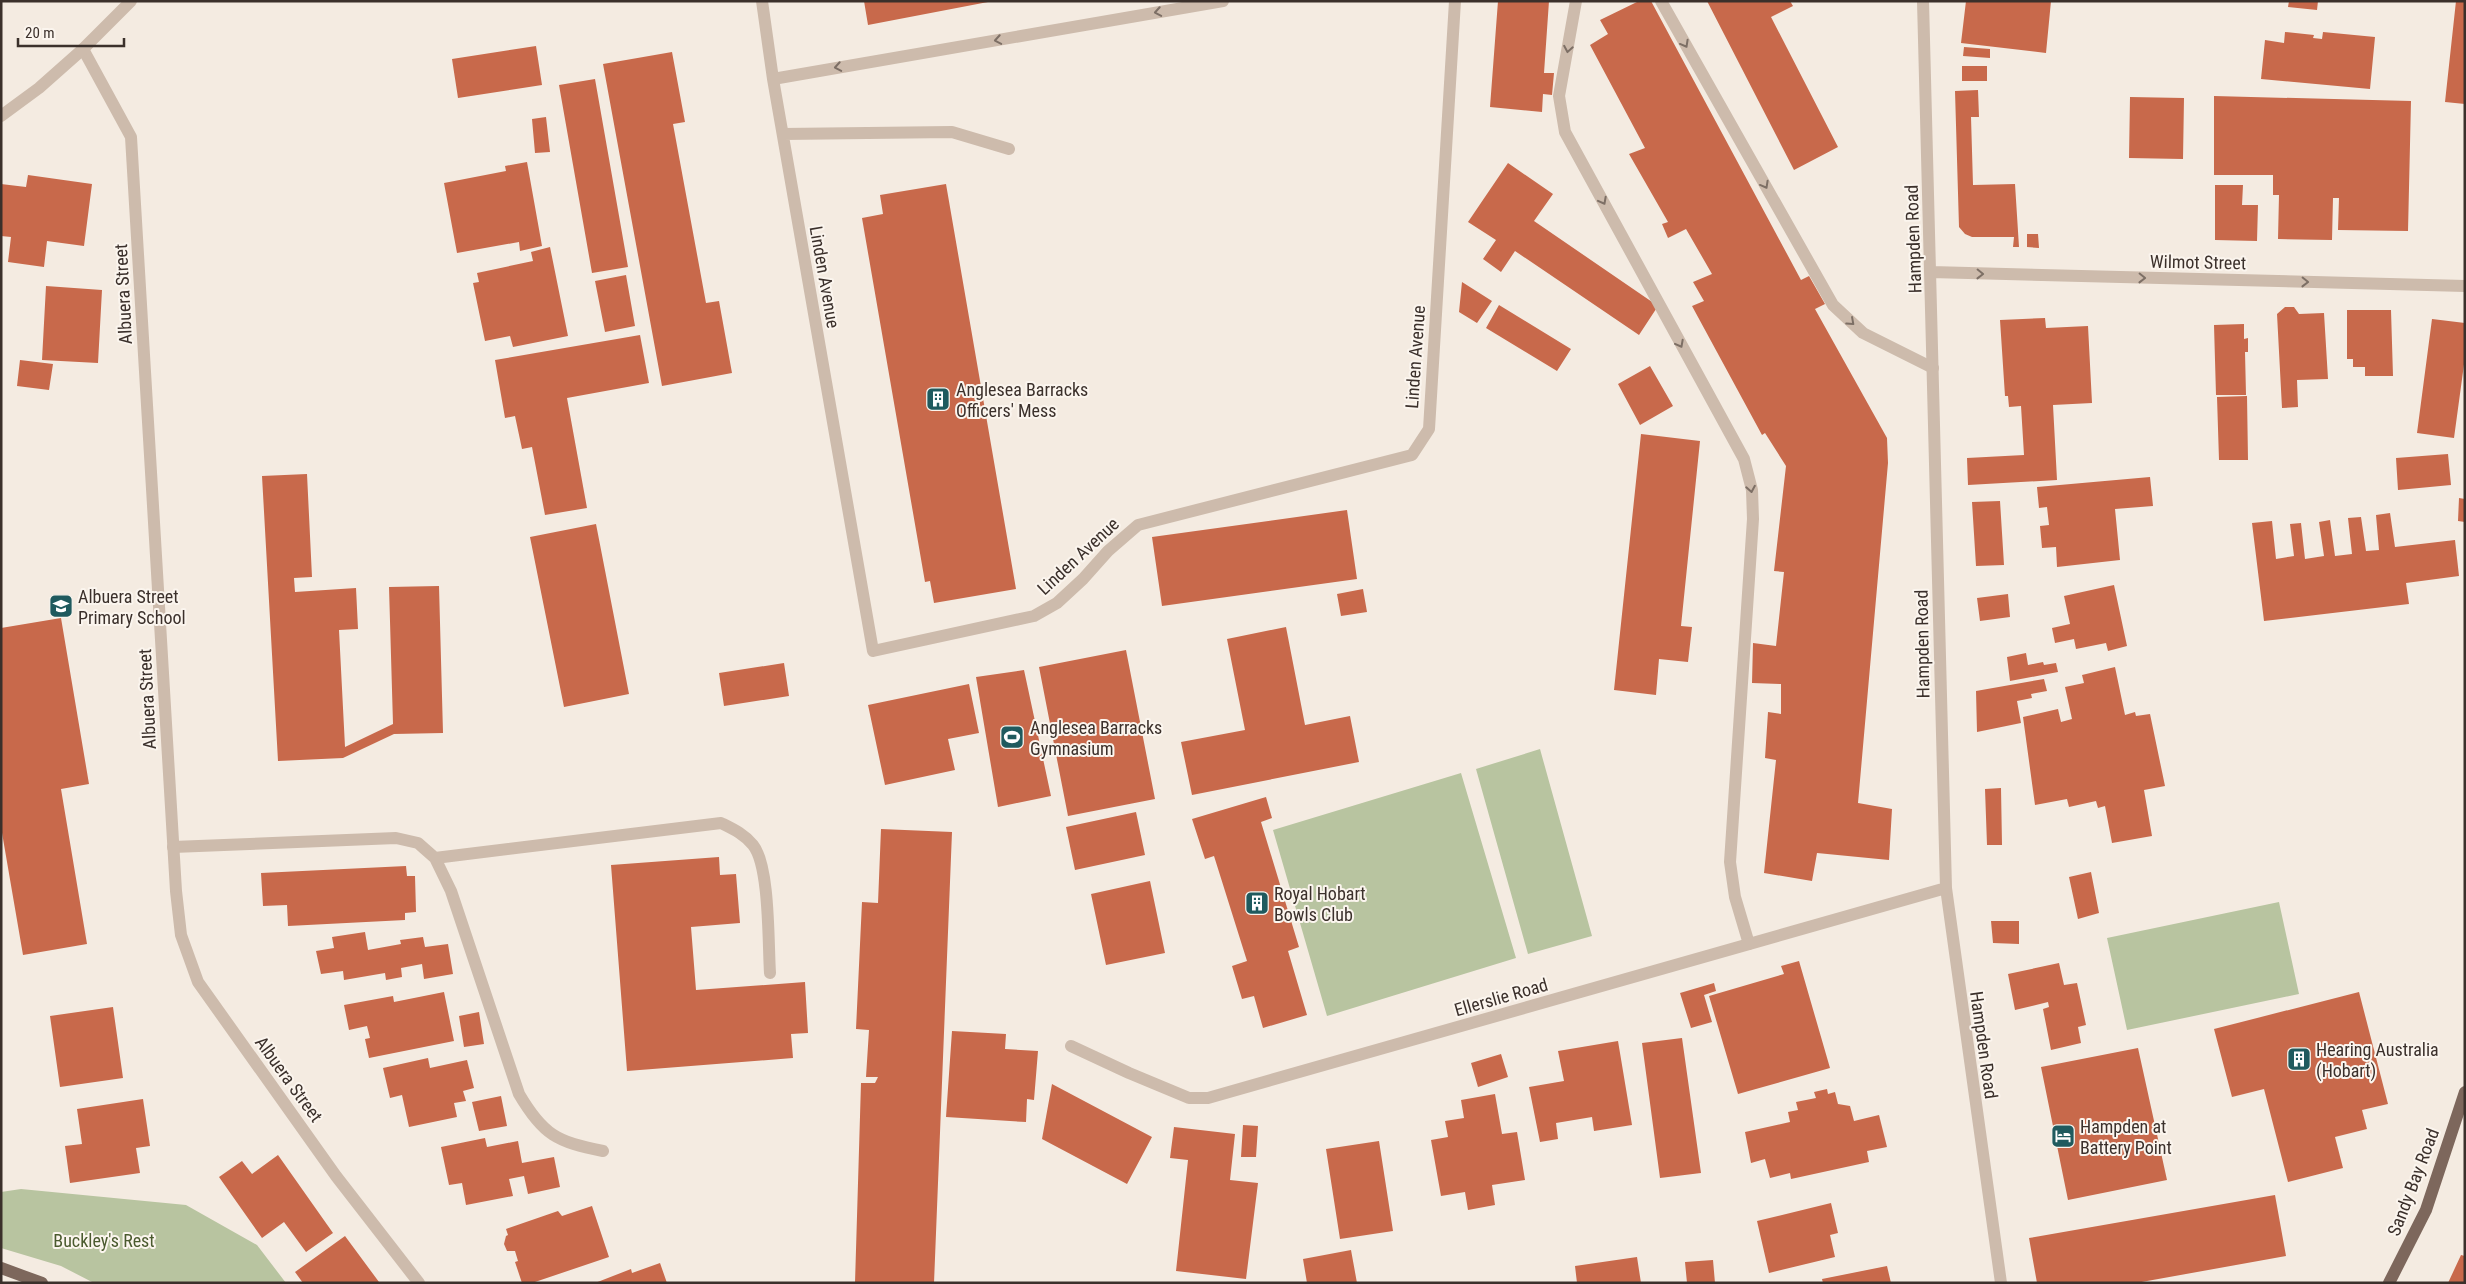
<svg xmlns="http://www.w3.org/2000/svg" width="2466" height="1284" font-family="'Roboto Condensed',sans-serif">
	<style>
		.green { fill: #b8c4a0 }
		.building { fill: #c8694b }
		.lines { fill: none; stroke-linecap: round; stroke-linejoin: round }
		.service { stroke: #cdbbac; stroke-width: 12 }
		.minor { stroke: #cdbbac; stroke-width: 12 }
		.tertiary { stroke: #cdbbac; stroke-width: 12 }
		.primary { stroke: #7d675c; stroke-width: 12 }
		.oneway { stroke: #7d6f65 }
		.labels { text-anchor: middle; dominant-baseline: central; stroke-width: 4; stroke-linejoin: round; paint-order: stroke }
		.street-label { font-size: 18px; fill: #3b302b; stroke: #fbf5ee }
		.poi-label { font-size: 18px; fill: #3b302b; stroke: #fbf5ee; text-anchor: start }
		.park-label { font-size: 18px; fill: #4a5a2e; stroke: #fbf5ee }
	</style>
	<rect width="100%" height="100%" fill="#f4ebe1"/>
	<!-- green -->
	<path class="green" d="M1540 749 1592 936 1528 954 1476 769Z
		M1461 773 1516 958 1327 1016 1273 830Z
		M2279 902 2299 994 2127 1030 2107 938Z
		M21 1189 186 1205 257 1245 286 1283H94L61 1266 1 1248V1192Z"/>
	<!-- building -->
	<path class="building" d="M864 1H988V2L868 25Z
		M1498 1H1549L1544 73H1554L1552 95 1543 94 1542 112 1490 107Z
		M1639 1H1651L1801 280 1809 276 1825 304 1815 309 1887 438 1888 463 1858 803 1892 809 1889 860 1817 853 1812 881 1764 873 1776 760 1765 758 1768 712 1781 714V684L1752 683 1753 643 1776 646 1784 572 1774 571 1786 466 1765 433 1762 435 1692 306 1704 301 1693 282 1712 274 1686 229 1668 238 1662 224 1668 222 1629 154 1645 148 1590 45 1608 34 1600 20Z
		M1707 1H1790L1793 6 1771 17 1838 147 1794 170Z
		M1966 1H2051L2046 53 1961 43Z
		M2289 1H2318L2317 10 2288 7Z
		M2456 1H2465V104L2445 102Z
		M2285 32 2314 35 2313 38 2322 39 2323 32 2375 37 2370 89 2261 79 2265 40 2284 43Z
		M536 46 542 85 458 98 452 59Z
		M1964 47 1990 49V58L1963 56Z
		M672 52 685 122 673 124 706 303 719 301 732 373 662 386 603 64Z
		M1962 66H1987V81H1962Z
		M595 79 628 267 592 273 559 85Z
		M1978 90 1979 117H1971L1973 185 2015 184 2019 247H2013L2014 237H1972L1965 234 1959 227 1955 91Z
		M2214 96 2411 101 2408 231 2338 230 2339 198H2333L2332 240 2278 239 2279 195H2273V175H2214Z
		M2130 97 2184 98 2183 159 2129 158Z
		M546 117 550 152 535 153 532 119Z
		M527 162 542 246 520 251 519 242 457 253 444 183 506 171 505 166Z
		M1508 163 1553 194 1534 221 1658 306 1639 335 1515 251 1501 272 1483 259 1496 240 1468 222Z
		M28 175 92 184 84 246 47 241 44 267 8 262 11 237 1 236V184L26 187Z
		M946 184 1016 589 934 603 930 581 925 582 862 218 883 214 880 195Z
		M2215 185H2243L2242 205H2258L2257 241 2215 240Z
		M2027 234H2038L2039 248 2027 247Z
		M550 247 568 336 513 347 510 336 485 341 473 283 479 282 477 273 533 261 531 252Z
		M626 275 635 326 605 332 595 281Z
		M1462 282 1492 301 1477 323 1459 312Z
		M46 286 102 290 98 363 42 360Z
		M1499 305 1571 349 1557 371 1486 328Z
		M2285 307H2294L2299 314 2324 313 2328 379 2297 380 2298 407 2282 408 2277 314Z
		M2347 310H2391L2393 376H2365V367H2353V359H2347Z
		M2045 318 2046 328 2088 326 2092 403 2053 405 2057 480 1968 485 1967 458 2024 455 2021 406 2009 407 2008 396H2005L2000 320Z
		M2432 319 2465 323V357L2454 438 2417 433Z
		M2244 324V339L2248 338V352H2245L2246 395H2216L2214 325Z
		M640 335 649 383 567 398 587 508 545 515 532 447 522 449 515 416 505 418 495 360Z
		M20 360 53 364 49 390 17 386Z
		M1650 366 1673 406 1640 425 1618 384Z
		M2247 396 2248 460H2219L2217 397Z
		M1641 434 1700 441 1681 626 1692 627 1688 662 1659 659 1656 695 1614 690Z
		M2448 454 2451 485 2398 490 2396 458Z
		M307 474 312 577 294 578 295 592 356 588 358 629 339 630 345 747 393 724 389 587 439 586 443 733 394 734 343 758 278 761 262 476Z
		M2150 477 2153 506 2115 509 2120 560 2057 567 2056 547 2042 548 2040 526 2049 525 2047 507 2039 508 2037 487Z
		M2459 498 2465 499V522L2458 521Z
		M2000 501 2004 565 1976 566 1972 502Z
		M1347 510 1357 579 1162 606 1152 537Z
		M2390 513 2395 547 2455 540 2459 576 2406 583 2409 604 2264 621 2252 523 2272 521 2276 559 2294 556 2290 524 2301 523 2305 559 2324 556 2319 522 2330 520 2335 556 2352 554 2348 518 2361 517 2366 551 2379 550 2376 515Z
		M596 524 629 694 564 707 530 537Z
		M2114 585 2127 646 2108 651 2106 643 2076 649 2074 639 2055 643 2052 628 2070 624 2064 596Z
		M1363 589 1367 612 1341 616 1337 594Z
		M2008 594 2010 617 1980 621 1977 598Z
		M61 618 89 784 61 789 87 944 23 955 1 827V628Z
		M1286 627 1305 725 1350 716 1359 762 1192 795 1181 742 1245 730 1227 639Z
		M1126 650 1155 799 1068 816 1039 667Z
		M2026 653 2028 665 2043 662 2044 665 2056 663 2058 672 2010 681 2007 657Z
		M784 663 789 696 724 706 719 673Z
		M2115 667 2125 715 2135 712 2136 716 2150 714 2165 786 2144 790 2152 836 2112 843 2105 806 2098 808 2096 801 2069 807 2067 799 2035 805 2023 717 2058 709 2061 722 2072 719 2065 687 2084 683 2082 675Z
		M1024 670 1051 796 998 807 976 677Z
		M2044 679 2047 691 2031 694 2032 698 2017 701 2021 723 1977 732 1976 691Z
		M969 684 979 733 948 739 955 770 885 785 868 705Z
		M2001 788 2002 845H1987L1985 789Z
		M1266 797 1272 818 1261 822 1299 947 1288 951 1307 1015 1263 1028 1254 996 1242 999 1232 966 1247 961 1214 856 1205 859 1192 819Z
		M1136 812 1145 855 1075 870 1066 827Z
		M881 829 952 832 934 1283H855L861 1083H875L878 1077H866L869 1030 856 1029 862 902 878 903Z
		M719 857 720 875 736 874 740 923 691 927 696 990 805 982 808 1033 791 1034 793 1058 627 1071 611 865Z
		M406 866 407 876H415L416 912 405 913V920L288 926 287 905 263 906 261 873Z
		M2091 872 2099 913 2078 919 2069 877Z
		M1150 881 1165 953 1106 965 1091 894Z
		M1991 921H2019V944L1993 943Z
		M365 932 368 950 401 944 400 940 423 937 425 947 448 944 453 974 424 979 422 964 401 968 402 977 386 980 385 973 344 980 343 971 321 974 316 951 334 948 332 937Z
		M1799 961 1830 1068 1738 1094 1709 996 1784 974 1781 966Z
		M2059 963 2064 985 2077 983 2086 1025 2078 1027 2081 1043 2051 1050 2043 1009 2049 1007 2048 1002 2015 1010 2008 974Z
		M1714 983 1716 991 1704 995 1712 1022 1691 1028 1680 993Z
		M444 992 454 1041 369 1058 365 1039 370 1038 367 1026 349 1030 344 1005 393 996 394 1002Z
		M2359 992 2388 1104 2362 1110 2367 1129 2335 1137 2343 1168 2288 1182 2264 1089 2232 1097 2214 1029Z
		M113 1007 123 1078 60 1087 50 1016Z
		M479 1012 484 1044 464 1047 459 1016Z
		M952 1031 1006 1034 1005 1049 1038 1051 1034 1100 1027 1099 1026 1122 946 1117Z
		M1682 1038 1701 1173 1660 1178 1642 1043Z
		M1618 1041 1632 1125 1594 1131 1592 1117 1556 1123 1558 1139 1540 1142 1529 1087 1564 1081 1558 1051Z
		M2138 1048 2167 1180 2068 1200 2041 1067Z
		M1501 1054 1508 1077 1478 1087 1471 1063Z
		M428 1058 430 1068 467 1060 474 1088 463 1091 466 1101 454 1103 457 1117 409 1127 402 1095 390 1098 383 1068Z
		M1052 1084 1152 1137 1127 1184 1042 1139Z
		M1827 1089 1828 1094 1835 1092 1838 1104 1850 1106 1854 1121 1879 1115 1887 1147 1867 1151 1869 1162 1791 1179 1790 1173 1770 1178 1765 1159 1751 1163 1745 1132 1790 1122 1788 1112 1798 1110 1796 1102 1816 1098 1814 1092Z
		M1495 1094 1502 1134 1517 1132 1525 1180 1492 1185 1495 1205 1468 1210 1465 1192 1441 1196 1431 1140 1448 1137 1445 1121 1464 1118 1461 1100Z
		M501 1096 507 1126 479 1131 472 1102Z
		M143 1099 150 1146 136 1148 140 1173 70 1183 65 1146 82 1144 77 1109Z
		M1243 1125 1258 1126 1256 1157H1241Z
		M1174 1127 1235 1134 1230 1180 1258 1183 1246 1279 1176 1271 1188 1160 1170 1158Z
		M485 1138 487 1147 518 1141 522 1163 554 1157 560 1187 528 1194 524 1176 509 1179 513 1196 466 1205 462 1183 449 1185 441 1147Z
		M1379 1141 1393 1231 1340 1239 1326 1149Z
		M278 1155 333 1233 306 1252 284 1222 262 1238 219 1177 242 1161 252 1174Z
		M2275 1195 2286 1256 2136 1283H2037L2029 1238Z
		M1831 1203 1838 1233 1830 1235 1835 1257 1769 1273 1757 1221Z
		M592 1206 609 1257 532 1283H522L515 1262 518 1261 515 1251H507L504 1244 506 1236 508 1235 506 1229 558 1211 562 1216Z
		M345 1236 379 1282 303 1283 295 1272Z
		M1351 1250 1357 1283H1307L1303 1259Z
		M2461 1255 2465 1256V1283H2448Z
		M1637 1257 1641 1283H1577L1575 1266Z
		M1713 1260 1715 1283H1687L1685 1262Z
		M660 1263 667 1283H595L631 1269 632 1273Z
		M1887 1266 1891 1283H1823L1822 1279Z"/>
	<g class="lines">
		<!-- service -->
		<path class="service" d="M762 1 773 79 873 651 1034 616 1057 603 1083 579 1108 551 1138 525 1412 455 1429 429 1455 1
			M1576 1 1559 96 1565 132 1744 459 1752 490 1753 519 1730 862 1735 897 1749 944
			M1661 1 1833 305 1863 333 1933 368
			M773 79 1223 1
			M783 134 952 132 1009 149
			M173 847 396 838 418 843 435 858 451 891 519 1094C543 1135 557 1142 603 1151
			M435 858 721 823C733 829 744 834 753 845 770 866 768 944 770 973"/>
		<!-- minor -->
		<path class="minor" d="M1923 1 1946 888 2001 1283
			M83 49 131 137 176 891 181 935 198 982 336 1176 419 1283
			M1931 272 2465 286
			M1071 1046 1129 1073 1189 1098H1208L1946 888"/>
		<!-- tertiary -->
		<path class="tertiary" d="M1 116 39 88 83 49 131 1"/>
		<!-- primary -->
		<path class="primary" d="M1 1268 42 1283
			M2389 1283 2426 1210 2465 1092"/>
	</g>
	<!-- one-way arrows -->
	<defs><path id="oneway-chevron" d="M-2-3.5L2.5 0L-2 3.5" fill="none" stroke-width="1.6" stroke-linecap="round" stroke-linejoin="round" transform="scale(1.25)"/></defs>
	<g class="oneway">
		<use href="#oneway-chevron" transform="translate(1158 12) rotate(170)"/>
		<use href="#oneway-chevron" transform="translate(998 40) rotate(170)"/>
		<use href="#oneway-chevron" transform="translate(1685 44) rotate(61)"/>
		<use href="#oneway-chevron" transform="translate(1568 49) rotate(100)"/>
		<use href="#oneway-chevron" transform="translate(838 67) rotate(170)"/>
		<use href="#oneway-chevron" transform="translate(1765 185) rotate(61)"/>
		<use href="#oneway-chevron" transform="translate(1603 201) rotate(62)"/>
		<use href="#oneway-chevron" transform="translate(1980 274) rotate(1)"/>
		<use href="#oneway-chevron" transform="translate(2142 278) rotate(1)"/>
		<use href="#oneway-chevron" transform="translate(2305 282) rotate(1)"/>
		<use href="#oneway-chevron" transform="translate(1851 322) rotate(42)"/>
		<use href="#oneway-chevron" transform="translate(1680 344) rotate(62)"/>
		<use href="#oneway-chevron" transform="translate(1751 489) rotate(80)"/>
	</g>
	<!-- icons -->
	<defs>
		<g id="building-square" transform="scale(1.25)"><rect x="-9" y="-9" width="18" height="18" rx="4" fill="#1f5a5e" stroke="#fbf5ee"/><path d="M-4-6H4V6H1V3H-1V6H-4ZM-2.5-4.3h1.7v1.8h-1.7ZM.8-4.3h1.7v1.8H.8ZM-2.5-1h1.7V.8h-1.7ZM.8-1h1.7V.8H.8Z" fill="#fff"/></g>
		<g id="school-square" transform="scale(1.25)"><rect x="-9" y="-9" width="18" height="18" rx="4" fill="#1f5a5e" stroke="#fbf5ee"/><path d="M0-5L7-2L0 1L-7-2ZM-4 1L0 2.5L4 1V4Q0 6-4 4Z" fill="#fff"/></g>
		<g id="stadium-square" transform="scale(1.25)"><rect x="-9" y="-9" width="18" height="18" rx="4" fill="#1f5a5e" stroke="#fbf5ee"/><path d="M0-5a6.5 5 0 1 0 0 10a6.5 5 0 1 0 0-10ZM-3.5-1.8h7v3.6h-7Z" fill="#fff"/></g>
		<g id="hotel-square" transform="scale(1.25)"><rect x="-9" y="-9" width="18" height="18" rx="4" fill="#1f5a5e" stroke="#fbf5ee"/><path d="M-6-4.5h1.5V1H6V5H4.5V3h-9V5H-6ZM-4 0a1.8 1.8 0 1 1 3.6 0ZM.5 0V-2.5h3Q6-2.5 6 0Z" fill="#fff"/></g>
	</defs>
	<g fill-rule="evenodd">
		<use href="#building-square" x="938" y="399"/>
		<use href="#school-square" x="61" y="606"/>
		<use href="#stadium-square" x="1012" y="737"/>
		<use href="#building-square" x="1257" y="903"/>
		<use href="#building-square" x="2299" y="1059"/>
		<use href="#hotel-square" x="2063" y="1136"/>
	</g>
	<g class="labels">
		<!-- street labels -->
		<g class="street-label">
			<text transform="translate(1913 239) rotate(-92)">Hampden Road</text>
			<text transform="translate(2198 262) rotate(1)">Wilmot Street</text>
			<text transform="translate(825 277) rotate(80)">Linden Avenue</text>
			<text transform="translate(123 294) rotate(-93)">Albuera Street</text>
			<text transform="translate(1415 357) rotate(-86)">Linden Avenue</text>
			<text transform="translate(1078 556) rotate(-43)">Linden Avenue</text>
			<text transform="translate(1922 644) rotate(-91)">Hampden Road</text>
			<text transform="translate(147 699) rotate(-93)">Albuera Street</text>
			<text transform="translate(1501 997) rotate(-16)">Ellerslie Road</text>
			<text transform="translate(1984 1045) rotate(82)">Hampden Road</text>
			<text transform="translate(289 1079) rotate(54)">Albuera Street</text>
			<text transform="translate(2413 1182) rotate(-69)">Sandy Bay Road</text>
		</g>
		<!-- poi labels -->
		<g class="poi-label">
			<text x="956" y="389">Anglesea Barracks<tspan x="956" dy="21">Officers' Mess</tspan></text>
			<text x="78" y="596">Albuera Street<tspan x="78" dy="21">Primary School</tspan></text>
			<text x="1030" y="727">Anglesea Barracks<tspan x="1030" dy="21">Gymnasium</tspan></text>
			<text x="1274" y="893">Royal Hobart<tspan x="1274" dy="21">Bowls Club</tspan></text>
			<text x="2316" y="1049">Hearing Australia<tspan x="2316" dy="21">(Hobart)</tspan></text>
			<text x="2080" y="1126">Hampden at<tspan x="2080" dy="21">Battery Point</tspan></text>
		</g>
		<!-- park labels -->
		<g class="park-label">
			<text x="104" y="1240">Buckley's Rest</text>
		</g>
	</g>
	<!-- border -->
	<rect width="2466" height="1284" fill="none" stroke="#3b302b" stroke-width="5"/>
	<!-- scale -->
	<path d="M18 38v8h106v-8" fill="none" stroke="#3b302b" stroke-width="2.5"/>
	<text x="25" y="38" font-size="15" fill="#3b302b" stroke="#fbf5ee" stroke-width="4" paint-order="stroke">20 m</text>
</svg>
